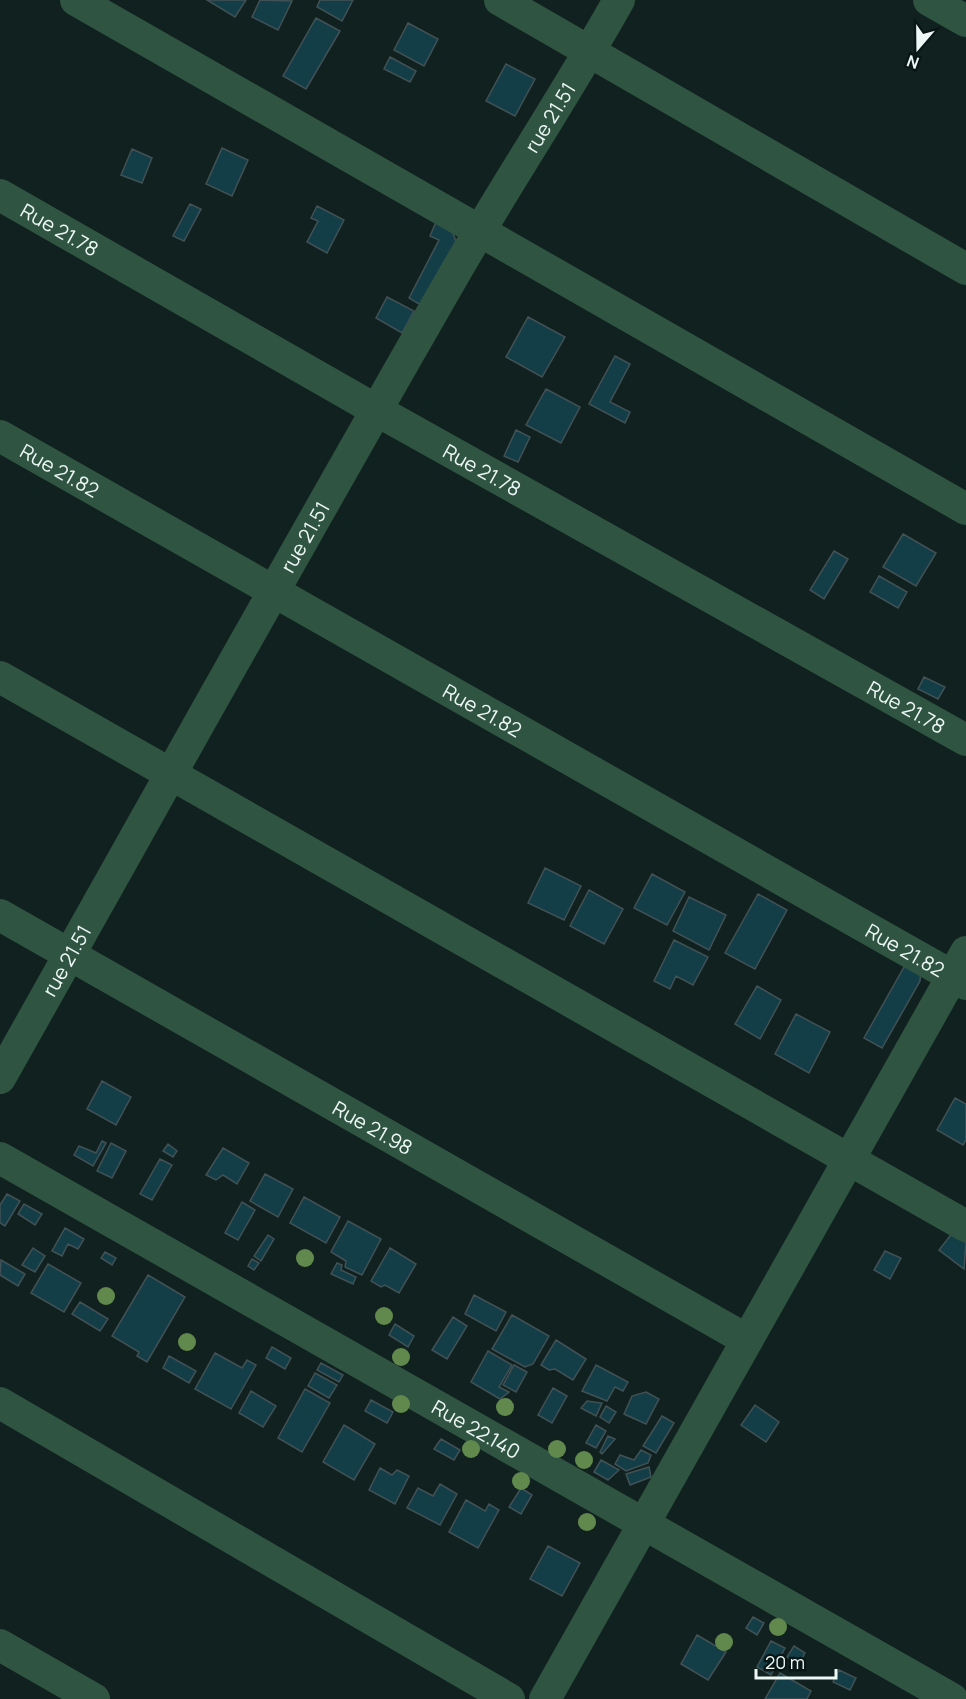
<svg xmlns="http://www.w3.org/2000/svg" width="966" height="1699" font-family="Manrope,sans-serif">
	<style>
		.building { fill: #143e47; stroke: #415155; stroke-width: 1.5 }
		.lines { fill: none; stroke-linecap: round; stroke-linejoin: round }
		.minor { stroke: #2f5441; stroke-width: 32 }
		.tree { fill: #62894d }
		.labels { text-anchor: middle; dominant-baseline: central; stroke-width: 4.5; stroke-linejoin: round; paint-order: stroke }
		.street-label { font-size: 20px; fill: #edf7f6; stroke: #081716 }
	</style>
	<rect width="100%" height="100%" fill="#11211f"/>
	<!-- building -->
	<path class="building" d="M207 0H246L235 17Z
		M260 0 292 1 278 30 252 17Z
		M320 0H353L342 21 317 7Z
		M316 18 340 31 306 89 283 76Z
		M408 23 438 39 424 66 394 50Z
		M390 57 416 71 410 82 384 69Z
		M506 64 535 79 515 116 486 101Z
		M222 148 248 160 232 196 206 184Z
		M132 149 152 158 142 183 121 175Z
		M190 204 201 209 184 241 173 236Z
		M317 206 344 220 327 253 307 242 318 221 311 218Z
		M436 222 451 228 458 247 424 307 409 298 439 240 430 236Z
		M387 297 414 311 402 333 376 318Z
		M528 317 565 337 542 377 506 357Z
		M615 356 630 364 610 402 630 412 625 423 589 404Z
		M546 389 580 407 561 443 526 425Z
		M516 430 530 437 518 462 504 456Z
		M903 534 936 553 916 586 883 567Z
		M834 551 848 559 824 599 810 590Z
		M879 576 907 592 898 608 870 592Z
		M924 677 945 687 938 699 918 689Z
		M545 868 581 886 564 920 528 903Z
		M652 874 685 892 667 925 634 908Z
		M589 890 623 909 604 944 570 926Z
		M758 894 787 910 755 969 725 953Z
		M689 897 726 915 709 950 673 931Z
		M674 940 708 957 693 985 676 976 670 989 654 981Z
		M908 960 921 967 920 981 882 1048 864 1038Z
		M757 986 781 1000 760 1039 735 1024Z
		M796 1014 830 1032 809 1073 775 1054Z
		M102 1081 131 1097 116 1125 87 1109Z
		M955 1098 966 1104V1140L963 1145 937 1130Z
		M102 1141 106 1143 93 1166 74 1155 79 1146 96 1153Z
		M111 1143 126 1151 112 1178 97 1171Z
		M168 1144 177 1151 173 1157 163 1151Z
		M223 1148 249 1163 237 1184 223 1175 216 1180 206 1175Z
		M160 1159 172 1165 152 1200 140 1194Z
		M265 1174 293 1189 278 1217 250 1201Z
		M7 1194 20 1201 5 1226 0 1223V1205Z
		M304 1197 340 1217 326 1243 290 1223Z
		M242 1202 255 1210 238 1240 225 1233Z
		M24 1204 42 1214 35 1225 18 1214Z
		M348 1221 381 1239 362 1275 345 1267 346 1261 331 1252Z
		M65 1228 84 1239 78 1249 68 1244 62 1256 52 1251Z
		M953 1232 966 1243 964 1269 939 1250Z
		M268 1235 274 1239 261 1261 254 1256Z
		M33 1248 45 1256 35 1272 22 1265Z
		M390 1248 416 1264 399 1293 385 1285 381 1287 371 1281Z
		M885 1251 901 1258 890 1279 874 1270Z
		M105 1252 116 1258 112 1265 101 1258Z
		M252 1259 259 1263 254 1270 248 1266Z
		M1 1260 25 1274 18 1286 0 1275Z
		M337 1263 342 1265 341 1270 356 1277 353 1284 331 1274Z
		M48 1264 81 1283 64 1312 31 1293Z
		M148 1275 185 1297 147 1362 137 1356 139 1352 112 1336Z
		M474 1295 506 1312 496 1331 465 1314Z
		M80 1302 108 1319 100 1331 72 1314Z
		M512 1315 549 1336 533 1364 525 1367 492 1349Z
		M453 1317 467 1326 447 1359 432 1350Z
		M395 1324 414 1336 408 1347 389 1335Z
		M556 1340 586 1359 573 1380 555 1369 549 1370 541 1365Z
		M272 1347 291 1358 285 1369 266 1358Z
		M488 1351 512 1365 499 1387 509 1392 500 1399 471 1382Z
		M215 1353 242 1368 247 1360 256 1365 231 1409 195 1389Z
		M169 1356 196 1371 189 1383 163 1368Z
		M321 1363 343 1375 339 1382 317 1370Z
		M514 1365 527 1372 516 1392 503 1385Z
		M596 1365 628 1382 623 1391 615 1387 607 1401 582 1391Z
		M315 1373 337 1385 329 1398 308 1386Z
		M553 1388 567 1396 552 1423 538 1415Z
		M305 1389 330 1403 302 1452 278 1438Z
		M251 1391 276 1406 263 1427 239 1413Z
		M646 1392 659 1399 646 1424 624 1414 632 1396Z
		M371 1400 393 1412 387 1423 365 1411Z
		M587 1401 602 1403 596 1416 581 1408Z
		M755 1405 779 1422 766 1442 741 1425Z
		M606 1406 616 1412 609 1423 600 1417Z
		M662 1416 674 1423 656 1453 643 1446Z
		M344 1425 375 1444 354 1480 323 1462Z
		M596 1425 606 1431 596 1448 586 1443Z
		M608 1436 615 1439 602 1454 600 1452Z
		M441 1439 460 1450 454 1460 434 1449Z
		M641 1450 651 1455 648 1463 626 1471 615 1464 620 1455 634 1460Z
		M601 1460 619 1470 608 1480 594 1472Z
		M649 1467 651 1477 630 1485 626 1474Z
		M380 1468 392 1475 397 1470 409 1476 395 1504 369 1490Z
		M440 1484 457 1494 440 1525 407 1508 418 1488 433 1496Z
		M521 1488 532 1495 521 1514 509 1507Z
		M466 1500 485 1511 489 1504 499 1510 478 1548 449 1532Z
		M548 1546 580 1563 562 1596 530 1579Z
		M753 1617 764 1623 757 1635 746 1628Z
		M697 1635 726 1652 708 1680 681 1664Z
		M771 1641 785 1648 771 1675 757 1667Z
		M794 1646 805 1653 799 1664 787 1657Z
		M839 1670 856 1678 850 1690 833 1682Z
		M780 1673 811 1691 807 1699H765Z"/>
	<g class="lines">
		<!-- minor -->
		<g class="minor">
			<path d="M76 0 966 509"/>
			<path d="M500 0 966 269"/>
			<path d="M929 0 966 21"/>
			<path id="s1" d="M0 195 376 410 966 740"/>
			<path id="s2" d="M0 436 966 984"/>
			<path d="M0 677 966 1226"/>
			<path id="s3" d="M0 915 747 1340"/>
			<path id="s4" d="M0 1078C151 810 301 540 455 273 508 181 567 93 619 0"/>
			<path id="s5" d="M0 1158 952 1699"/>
			<path d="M0 1403 509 1699"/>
			<path d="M0 1645 94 1699"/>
			<path d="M545 1699 966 952"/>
		</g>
	</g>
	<!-- trees -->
	<g class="tree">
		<circle cx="305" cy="1258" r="9"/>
		<circle cx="106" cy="1296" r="9"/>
		<circle cx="384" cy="1316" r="9"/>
		<circle cx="187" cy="1342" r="9"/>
		<circle cx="401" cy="1357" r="9"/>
		<circle cx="401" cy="1404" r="9"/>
		<circle cx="505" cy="1407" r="9"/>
		<circle cx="471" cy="1449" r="9"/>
		<circle cx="557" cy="1449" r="9"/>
		<circle cx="584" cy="1460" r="9"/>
		<circle cx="521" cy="1481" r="9"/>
		<circle cx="587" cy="1522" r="9"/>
		<circle cx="778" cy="1627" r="9"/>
		<circle cx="724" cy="1642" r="9"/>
	</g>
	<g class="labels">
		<!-- street labels -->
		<g class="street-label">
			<text stroke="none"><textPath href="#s4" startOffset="1107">rue 21.51</textPath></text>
			<text stroke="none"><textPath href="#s1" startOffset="69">Rue 21.78</textPath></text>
			<text stroke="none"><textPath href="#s1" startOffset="555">Rue 21.78</textPath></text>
			<text stroke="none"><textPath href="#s2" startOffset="69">Rue 21.82</textPath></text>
			<text stroke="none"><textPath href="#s4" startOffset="621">rue 21.51</textPath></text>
			<text stroke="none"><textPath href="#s1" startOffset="1041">Rue 21.78</textPath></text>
			<text stroke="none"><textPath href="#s2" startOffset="555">Rue 21.82</textPath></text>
			<text stroke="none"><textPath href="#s2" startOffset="1041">Rue 21.82</textPath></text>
			<text stroke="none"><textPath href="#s4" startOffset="135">rue 21.51</textPath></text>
			<text stroke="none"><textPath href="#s3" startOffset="429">Rue 21.98</textPath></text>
			<text stroke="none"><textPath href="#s5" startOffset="548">Rue 22.140</textPath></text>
		</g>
	</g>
	<!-- north arrow -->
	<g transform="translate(918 48) rotate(200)" stroke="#081716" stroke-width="4.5" paint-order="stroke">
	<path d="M0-4.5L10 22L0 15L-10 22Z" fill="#edf7f6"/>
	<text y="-9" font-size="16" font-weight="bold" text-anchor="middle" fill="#edf7f6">N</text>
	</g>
	<!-- scale -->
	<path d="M756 1669v9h80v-9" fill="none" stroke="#edf7f6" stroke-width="3"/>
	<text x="765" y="1669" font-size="18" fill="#edf7f6" stroke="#081716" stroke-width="4.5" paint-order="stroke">20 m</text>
</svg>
